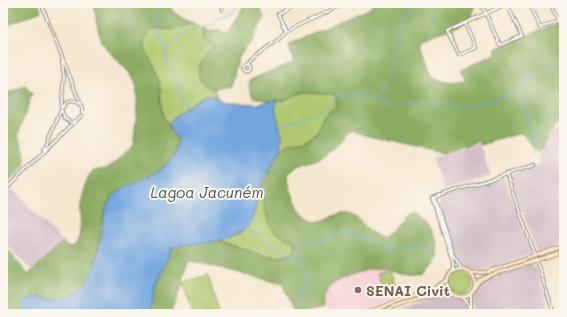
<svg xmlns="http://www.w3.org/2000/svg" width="567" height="317" font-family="Mali,sans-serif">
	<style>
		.built { fill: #f7cfd4 }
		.industrial { fill: #d2bdc8 }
		.green { fill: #afc86e; stroke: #6d7a4c }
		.forest { fill: #8bac61; stroke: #5b6c46 }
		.water { fill: #73a6df; stroke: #4f6885 }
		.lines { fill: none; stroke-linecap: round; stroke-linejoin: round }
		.stream { stroke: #73a6df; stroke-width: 1 }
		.street-casing { stroke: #90897d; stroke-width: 4 }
		.secondary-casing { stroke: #90897d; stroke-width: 5 }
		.street { stroke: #fff; stroke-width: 2 }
		.secondary { stroke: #fce5c4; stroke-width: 3 }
		.education-dot { fill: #8d6e63; stroke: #fbf7ec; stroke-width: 1.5 }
		.labels { text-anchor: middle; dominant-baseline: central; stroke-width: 4; stroke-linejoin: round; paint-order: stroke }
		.education-label { font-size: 14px; font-weight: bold; fill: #785e54; stroke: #fbf7ec; text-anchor: start }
		.water-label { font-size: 15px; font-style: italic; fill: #44566a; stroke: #fbf7ec }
	</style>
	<rect width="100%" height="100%" fill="#fbf7ec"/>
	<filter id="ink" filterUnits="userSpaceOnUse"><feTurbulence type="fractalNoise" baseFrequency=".025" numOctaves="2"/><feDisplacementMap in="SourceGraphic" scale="8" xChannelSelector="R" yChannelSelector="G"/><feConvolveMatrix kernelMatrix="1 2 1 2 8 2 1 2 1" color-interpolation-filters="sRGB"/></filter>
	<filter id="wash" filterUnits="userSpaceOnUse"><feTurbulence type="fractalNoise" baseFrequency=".012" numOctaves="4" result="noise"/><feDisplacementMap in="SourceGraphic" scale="16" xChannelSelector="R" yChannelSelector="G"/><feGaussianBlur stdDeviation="0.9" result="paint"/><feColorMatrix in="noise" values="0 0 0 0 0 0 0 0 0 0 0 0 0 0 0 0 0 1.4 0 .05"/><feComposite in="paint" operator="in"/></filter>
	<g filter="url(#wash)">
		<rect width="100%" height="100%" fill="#f5e7cf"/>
		<!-- built -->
		<path class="built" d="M386 257 401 299 355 314H328L316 280Z"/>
		<!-- industrial -->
		<path class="industrial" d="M561 125 563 129H564V244L539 252 536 251 510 177 512 174 540 164 538 157 549 136Z
			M479 143 491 176 444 191 432 158Z
			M504 177 531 254 484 270 478 271 472 270 466 267 458 259 439 204 440 200 445 197Z
			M12 189 63 242 32 271 3 241V197Z
			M531 264 536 268 551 314H475L473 308V299L474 293 480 284 486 280Z
			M441 297H451L462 300 465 304 469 314H390L389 313 427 300Z"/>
		<!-- green -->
		<path class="green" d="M192 23 204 28 203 39 215 46 206 86 214 89 217 98 214 96H203L182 110 170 121 169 127 163 116 161 89 145 49 144 40 148 33 155 28C169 31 179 29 192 23Z
			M310 91 334 94C344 108 328 110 322 119 318 127 319 132 310 137 302 143 290 144 281 149 281 145 282 140 281 136 280 126 271 109 278 100 290 99 298 92 310 91Z
			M260 190 269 224 276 233 293 241 296 248 290 255 278 257 261 255 216 241C251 236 251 219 260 190Z
			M390 269 396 290 385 294 378 273Z
			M449 283a12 12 0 1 1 24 0a12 12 0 1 1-24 0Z
			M208 275 219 314H192L183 282Z"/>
		<!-- forest -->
		<path class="forest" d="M3 3H38L41 11 3 27Z
			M94 3H172L171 9 176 14 192 23C179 29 169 31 155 28L148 33 144 40 145 49 159 77 161 89 163 116 174 136 177 137C179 147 175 154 169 161 159 172 149 178 136 183 129 186 121 189 115 195 91 217 106 271 80 290 74 295 57 300 50 299 40 298 35 296 24 301L21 314H3V256L9 251 28 275 63 242 67 247 74 246C84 235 79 219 80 205 81 198 83 191 86 184 87 181 88 176 91 173 95 169 102 171 108 168 117 161 124 152 133 146 135 132 140 94 135 82 130 70 115 60 107 49 97 36 96 19 94 3Z
			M372 3H474C474 7 474 12 472 16 467 27 432 33 420 39L419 44 433 79 451 83 466 81 461 70 497 53 495 49 557 23 564 34V121C557 124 549 132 546 139 543 144 544 148 538 152 530 148 530 137 520 133L481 145 479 141 443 153 365 135 353 130C343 135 342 141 334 148 329 152 324 156 319 158 310 163 294 165 289 173 285 180 296 204 300 210 304 215 310 219 315 221 322 224 336 211 349 214 360 217 370 236 381 237 391 237 398 217 410 212 426 217 440 239 437 257 435 264 429 269 424 274 420 274 415 276 411 275 400 275 390 267 378 268 371 268 363 271 357 273 340 279 321 286 323 308L294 314 283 284 188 260 182 285 170 314H149L155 286 171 249 180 245 216 241 232 245 261 255 278 257 290 255 296 248 293 241 276 233 269 224 260 190 264 179 281 149 288 145 310 138 316 133 320 126 322 119 335 107 337 100 334 94 302 92 285 100 270 101 253 97 249 86 250 80 294 62 289 44 368 9 373 6Z
			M245 4 260 8 264 18 251 43 244 50 238 59 231 86 214 89 207 86 201 80 199 76V66L210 50 214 49V47L203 39 204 28 208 30H219L227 33Z
			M25 86 32 93 18 135C31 163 25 167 3 186V95Z"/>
		<!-- water -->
		<path class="water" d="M208 94 222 101 237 103 258 104 270 101 278 100 276 103 275 109 282 137 281 149 264 179 251 222 243 231 224 240 204 243 180 245 171 249 155 286 149 314H21L24 301C35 296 40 298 51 299 55 300 61 297 66 296 98 290 100 236 105 209L114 195 123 188 160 171 176 153 177 137 174 136 169 127C169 125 170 122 171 120 175 114 200 98 208 94Z"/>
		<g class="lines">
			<!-- stream -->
			<path class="stream" d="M154 3 157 29 163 43 168 62 175 77 178 92 181 99 188 108
				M165 51 188 31 210 25 217 18 227 15 235 11 238 3
				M518 90C524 104 540 144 531 156
				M374 100 387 82 390 74 392 47 400 22 408 9 423 3
				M3 121 12 100 22 90
				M280 126 327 108 336 97 338 96 360 95 366 97 389 108H395L416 101 462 107 494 100 511 94 542 70 564 62
				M243 230 256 234 274 246 293 255 297 253 302 242 313 239 329 240 344 232 373 242 386 251 413 244C424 245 430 254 439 259
				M296 307 306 274 298 252"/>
		</g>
	</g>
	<g filter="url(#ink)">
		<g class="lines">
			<!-- street casing -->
			<g class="street-casing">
				<path id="street" d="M221 3 222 10
					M481 3 500 45 522 36 507 4
					M528 3 540 28 558 20 550 3
					M465 23 476 48 459 55 447 31 509 3
					M286 31 278 14 300 3
					M247 64 250 60 279 39 286 31 347 3
					M242.5 68a3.5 3.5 0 1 1 7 0a3.5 3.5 0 1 1-7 0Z
					M63 107C66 100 73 100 79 104
					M62 111 65 119 70 122 75 121
					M44 150 47 145 61 110 64 77 62 61
					M506 174 535 255
					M3 192 82 115V108L41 3
					M434 197 453 255 461 268 466 270
					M536 260 554 314
					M453 272V262L432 198 535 165
					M462 297 467 302 472 314
					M471 310V292"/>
			</g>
			<!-- secondary casing -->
			<g class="secondary-casing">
				<path id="secondary" d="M447 283a14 14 0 1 1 28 0a14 14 0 1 1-28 0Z
					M470 273 488 272 564 246
					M474 288 480 280 491 275 564 251
					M362 314 432 290 448 279
					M375 314C401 305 425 295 452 294"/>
			</g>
			<!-- street -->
			<use href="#street" class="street"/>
			<!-- secondary -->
			<use href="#secondary" class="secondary"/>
		</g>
	</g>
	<!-- markers -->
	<circle class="education-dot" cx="358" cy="290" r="4"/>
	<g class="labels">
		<!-- education labels -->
		<g class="education-label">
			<text x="366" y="290">SENAI Civit</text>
		</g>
		<!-- water labels -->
		<g class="water-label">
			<text x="207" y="192">Lagoa Jacuném</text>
		</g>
	</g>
	<!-- margin -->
	<rect width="567" height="317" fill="none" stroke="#fbf7ec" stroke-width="16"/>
</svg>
